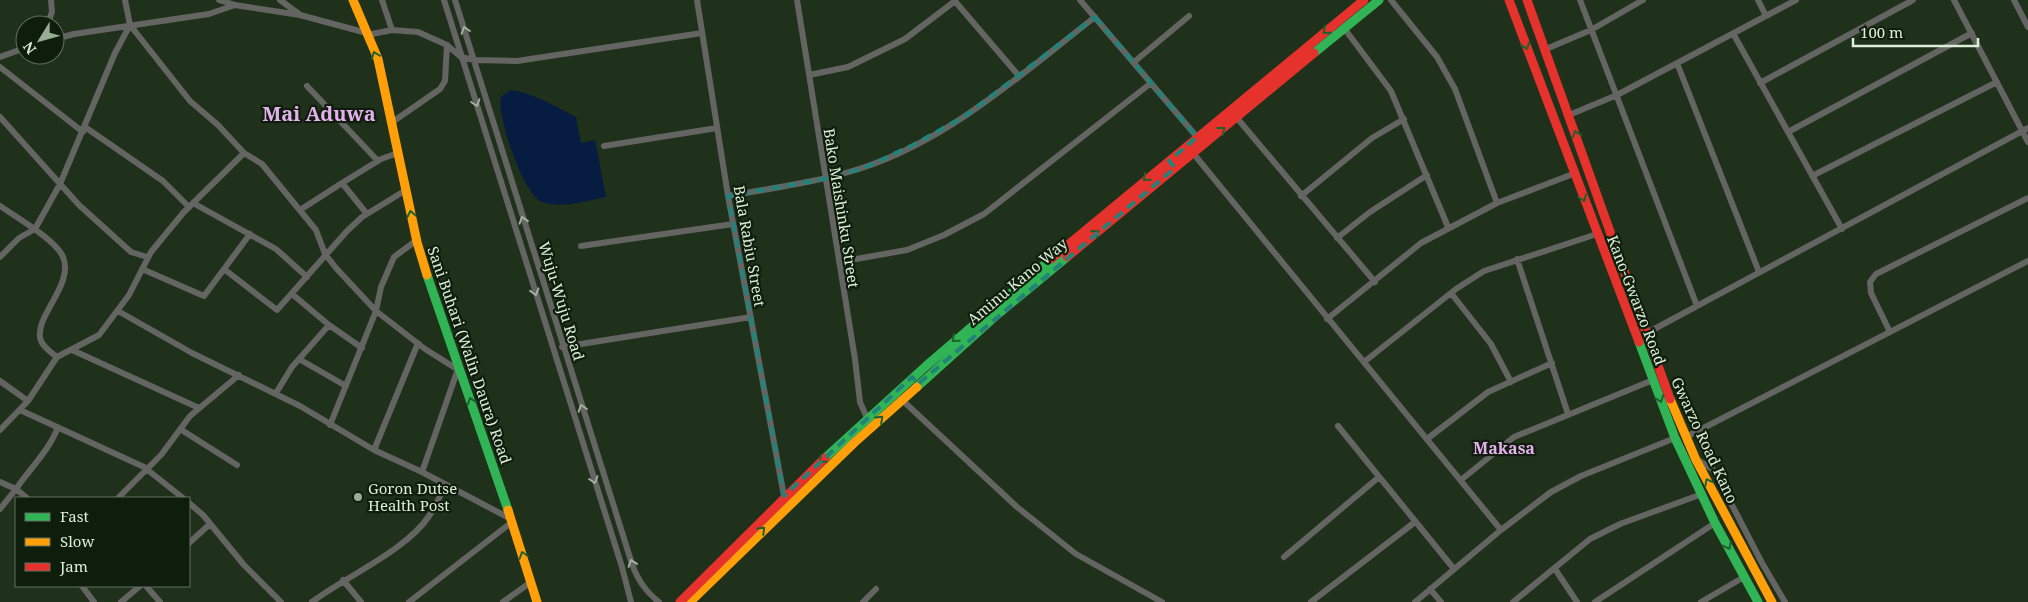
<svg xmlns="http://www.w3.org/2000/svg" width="2028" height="602" font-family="'Noto Serif',serif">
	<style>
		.water { fill: #061c41 }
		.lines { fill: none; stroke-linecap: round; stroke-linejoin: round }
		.street { stroke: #646463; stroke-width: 6 }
		.fast { stroke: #30b455; stroke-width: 9 }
		.slow { stroke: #ff9f0a; stroke-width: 9 }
		.jam { stroke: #e5322d; stroke-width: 9 }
		.oneway { stroke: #a5b0a3 }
		.oneway2 { stroke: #1e612d }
		.marked { fill: none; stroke: #238279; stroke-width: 4; stroke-dasharray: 10 6; stroke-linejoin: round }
		.poi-dot { fill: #99ac96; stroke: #0f1d0c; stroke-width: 2 }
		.labels { text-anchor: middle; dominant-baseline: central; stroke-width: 4.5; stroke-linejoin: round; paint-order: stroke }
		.street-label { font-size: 15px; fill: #dbefd8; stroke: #0f1d0c }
		.poi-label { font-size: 15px; fill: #dbefd8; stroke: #0f1d0c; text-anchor: start }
		.neighbourhood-label { font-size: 16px; font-weight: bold; fill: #e4b1ee; stroke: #0f1d0c }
		.district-label { font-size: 20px; font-weight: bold; fill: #e4b1ee; stroke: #0f1d0c }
	</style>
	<rect width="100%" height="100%" fill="#1f311b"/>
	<!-- water -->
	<path class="water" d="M510 90C535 93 554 106 576 117L581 143 595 140 606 197C585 201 562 209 542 202 524 196 496 115 501 97Z"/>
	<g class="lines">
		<!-- street -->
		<path class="street" d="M219 0 235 5 300 15 367 33
			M280 0 299 14
			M382 0 392 30
			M444 0 622 567 631 602
			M455 0 632 564C638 580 645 591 659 602
			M697 0 728 196 784 496
			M797 0 855 359 860 402 867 418
			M954 0 1019 76
			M1080 0 1197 137
			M1391 0 1437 57 1455 89 1497 203
			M1580 0 1697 306
			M1758 0 1766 16
			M1954 0 2028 142
			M2014 0 2028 27
			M47 25 52 12 51 0
			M130 25 190 101 218 125 244 153 262 164 316 230 325 254 336 268 376 311 425 349 460 371
			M1344 28 1391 91 1448 227
			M367 35 392 30 418 32 447 45 461 57 475 60 517 61 702 33
			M1734 35 1842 229
			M55 39 74 34 209 14 235 5
			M1546 49 1591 30 1643 0
			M0 57 25 48
			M1134 62 1189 16
			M1677 63 1759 272
			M0 67 83 132
			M809 75 848 67 905 39 955 1
			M1760 83 1913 0
			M307 86 378 161
			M1569 115 1617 95 1796 0
			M0 117 79 205 131 252 147 257
			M1237 118 1375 282
			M391 123 440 89 445 81 447 45
			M85 127 163 181 189 207
			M1788 132 1972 33
			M604 146 717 128
			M1193 153 1501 530
			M1812 176 1997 82
			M342 183 381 159 398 153
			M728 196C773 188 819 182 862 168 950 139 1023 73 1095 17
			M1301 196 1372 138 1404 119
			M193 203 276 249 307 277
			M0 206C15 216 57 241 63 257 75 285 32 318 41 341 44 348 52 353 57 357
			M300 210 342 183 367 214
			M1337 238 1370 212 1427 175
			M581 246 733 224
			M0 257 19 238 35 229 60 184 115 53 130 25 125 0
			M1517 259 1568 414
			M839 262 907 250 944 235 984 214 1151 83
			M142 269 204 296 250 234
			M224 269 277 310 347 231 362 217 406 190
			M1451 293 1491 344 1511 382
			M292 294 329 325 362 348
			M118 311 192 353 300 406 374 450 422 472 511 519
			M1327 319 1421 243 1497 203 1573 174
			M1890 332 1871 293 1870 282 1876 274 2028 198
			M1645 334 2028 128
			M562 347 751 317
			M72 350 199 408
			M299 359 346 386
			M1364 362 1456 289 1484 271 1597 234
			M0 381 28 401
			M276 393 292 367 329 325
			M901 399 1017 507 1076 554 1162 602
			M20 410 144 467 183 498
			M330 425 376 311 381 287 394 257 417 240
			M1338 426 1454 569
			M180 429 237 465
			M0 430 28 401 57 357 99 335 129 295 151 252 183 213 244 153
			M1686 437 2028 261
			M1427 439 1488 392 1552 363
			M374 450 418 343
			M1698 460 1712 469 1718 478 1762 563 1785 602
			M422 472 458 369
			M1461 480 1514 437 1653 380
			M0 482 16 489 0 509
			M27 498 16 489C30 468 49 451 58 427
			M118 498 161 455 190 416 239 375
			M189 503 203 515 244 565 281 602
			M189 543 210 524
			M1284 557 1379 477
			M1555 569 1577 602
			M343 580 361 602
			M82 586 94 602
			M146 586 160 602
			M1430 589 1441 602
			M121 602 140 586
			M312 602C345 577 407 550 429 516 436 507 440 495 445 485
			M409 602 512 522
			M503 602 531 582
			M863 602 876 589
			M1311 602 1415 522
			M1415 602 1501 530 1551 492 1581 476 1675 438
			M1513 602 1590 539 1620 524 1702 494
			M1595 602 1715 523
			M1701 602 1744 577"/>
		<!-- fast -->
		<path class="fast" d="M1314 53 1379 0
			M427 275 508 510
			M1639 342 1675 438 1715 523 1758 602
			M917 387 998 314 1067 257
			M825 458 926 366 1051 259"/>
		<!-- slow -->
		<path class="slow" d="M353 0 378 59 417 242 427 275
			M1670 399 1696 460 1772 602
			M508 510 537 602
			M690 602 854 443 917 387"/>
		<!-- jam -->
		<path class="jam" d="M1509 0 1639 342
			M1527 0 1670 399
			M1067 257 1314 53
			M1051 259 1364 0
			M680 602 825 458"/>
	</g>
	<!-- one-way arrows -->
	<defs><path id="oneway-chevron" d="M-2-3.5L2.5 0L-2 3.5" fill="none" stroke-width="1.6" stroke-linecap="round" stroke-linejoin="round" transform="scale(1.25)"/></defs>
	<g class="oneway">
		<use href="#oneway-chevron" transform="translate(465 30) rotate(-108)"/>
		<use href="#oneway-chevron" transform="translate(476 103) rotate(72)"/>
		<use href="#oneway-chevron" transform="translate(523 220) rotate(-107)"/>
		<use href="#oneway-chevron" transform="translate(535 292) rotate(73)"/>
		<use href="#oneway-chevron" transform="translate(582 408) rotate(-108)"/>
		<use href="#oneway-chevron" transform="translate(594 480) rotate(72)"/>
		<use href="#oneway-chevron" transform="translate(632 563) rotate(-109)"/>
	</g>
	<g class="oneway2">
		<use href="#oneway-chevron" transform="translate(1326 31) rotate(140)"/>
		<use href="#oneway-chevron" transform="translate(1526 46) rotate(70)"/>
		<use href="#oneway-chevron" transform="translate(375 55) rotate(-111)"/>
		<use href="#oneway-chevron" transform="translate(1222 130) rotate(-38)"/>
		<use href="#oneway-chevron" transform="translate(1576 134) rotate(-109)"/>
		<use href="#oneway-chevron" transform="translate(1146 178) rotate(141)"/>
		<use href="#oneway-chevron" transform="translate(1583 198) rotate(69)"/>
		<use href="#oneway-chevron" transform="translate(411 214) rotate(-102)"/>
		<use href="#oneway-chevron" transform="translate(1096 233) rotate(-40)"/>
		<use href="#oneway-chevron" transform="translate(955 339) rotate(139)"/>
		<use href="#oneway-chevron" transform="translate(1660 399) rotate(70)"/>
		<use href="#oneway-chevron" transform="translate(471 401) rotate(-109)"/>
		<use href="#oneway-chevron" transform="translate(880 419) rotate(-43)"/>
		<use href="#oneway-chevron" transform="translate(822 460) rotate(137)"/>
		<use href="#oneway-chevron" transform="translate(1708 482) rotate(-117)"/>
		<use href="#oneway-chevron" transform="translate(762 530) rotate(-44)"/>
		<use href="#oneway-chevron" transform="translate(1728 546) rotate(63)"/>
		<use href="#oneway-chevron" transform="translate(523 555) rotate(-108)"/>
	</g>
	<!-- marked area -->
	<path class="marked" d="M1095 17 1197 137 1169 161 1175 168 918 384 912 377 784 496 728 196 824 179 864 168 913 145 965 116Z"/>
	<!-- markers -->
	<circle class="poi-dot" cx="358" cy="497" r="5"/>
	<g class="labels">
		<!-- street labels -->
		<g class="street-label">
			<text transform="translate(842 208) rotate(81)">Bako Maishinku Street</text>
			<text transform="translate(750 246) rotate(80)">Bala Rabiu Street</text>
			<text transform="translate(1017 281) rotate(-40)">Aminu Kano Way</text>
			<text transform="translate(1637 300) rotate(69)">Kano-Gwarzo Road</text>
			<text transform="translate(562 301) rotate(73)">Wuju-Wuju Road</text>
			<text transform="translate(470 355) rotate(71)">Sani Buhari (Walin Daura) Road</text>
			<text transform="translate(1705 440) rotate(65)">Gwarzo Road Kano</text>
		</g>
		<!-- poi labels -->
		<g class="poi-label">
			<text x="368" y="488">Goron Dutse<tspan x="368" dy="17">Health Post</tspan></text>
		</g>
		<!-- neighbourhood labels -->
		<g class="neighbourhood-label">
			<text x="1504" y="448">Makasa</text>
		</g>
		<!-- district labels -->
		<g class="district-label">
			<text x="319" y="113">Mai Aduwa</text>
		</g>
	</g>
	<!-- legend -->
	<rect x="15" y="497" width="175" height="90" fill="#0f1d0c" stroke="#61715e"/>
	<rect x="25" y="513" width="25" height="8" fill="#30b455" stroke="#61715e"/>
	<text x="60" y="522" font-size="15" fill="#dbefd8">Fast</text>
	<rect x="25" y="538" width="25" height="8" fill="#ff9f0a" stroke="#61715e"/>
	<text x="60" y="547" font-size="15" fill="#dbefd8">Slow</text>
	<rect x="25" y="563" width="25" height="8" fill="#e5322d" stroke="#61715e"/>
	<text x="60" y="572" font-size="15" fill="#dbefd8">Jam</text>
	<!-- north arrow -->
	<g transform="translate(40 40) rotate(233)"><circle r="24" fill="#0f1d0c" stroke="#61715e"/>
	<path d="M0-4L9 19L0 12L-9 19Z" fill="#99ac96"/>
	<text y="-8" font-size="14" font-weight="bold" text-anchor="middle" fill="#dbefd8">N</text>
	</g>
	<!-- scale -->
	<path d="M1853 38v8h125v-8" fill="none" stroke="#dbefd8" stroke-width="2.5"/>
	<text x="1860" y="38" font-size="15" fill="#dbefd8" stroke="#0f1d0c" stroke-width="4" paint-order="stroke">100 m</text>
</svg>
